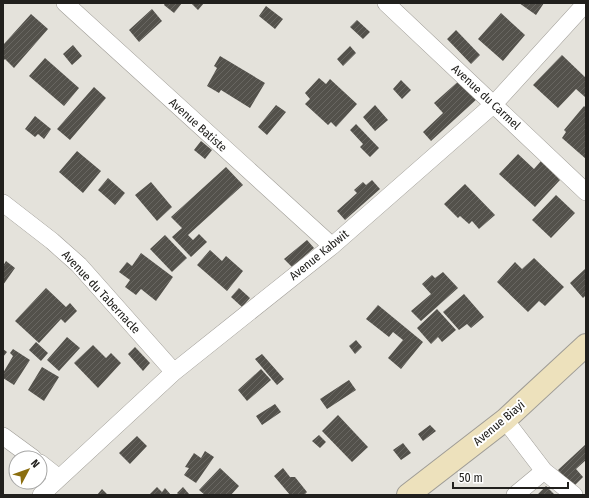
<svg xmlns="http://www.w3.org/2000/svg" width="589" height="498" font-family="'Fira Sans Condensed',sans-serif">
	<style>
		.building { fill: url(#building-hatch) }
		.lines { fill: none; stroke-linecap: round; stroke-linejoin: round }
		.street-casing { stroke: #9f9c96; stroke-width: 18 }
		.secondary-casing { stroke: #9f9c96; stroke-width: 24 }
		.street { stroke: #fff; stroke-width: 17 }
		.secondary { stroke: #ede1bc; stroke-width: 22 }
		.labels { text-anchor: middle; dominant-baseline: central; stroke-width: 4; stroke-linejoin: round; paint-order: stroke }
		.street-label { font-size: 12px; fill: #21201d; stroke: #fff }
	</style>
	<defs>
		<pattern id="building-hatch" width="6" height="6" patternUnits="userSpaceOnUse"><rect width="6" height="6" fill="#53514b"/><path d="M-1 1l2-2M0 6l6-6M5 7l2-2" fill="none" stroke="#686661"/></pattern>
	</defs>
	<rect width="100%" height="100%" fill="#e4e2db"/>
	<!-- building -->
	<path class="building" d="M165 3H182L174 13 164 5Z
		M191 3H204L198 10Z
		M519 3H544L536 15Z
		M266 6 283 19 275 29 259 16Z
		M152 9 162 21 139 42 129 30Z
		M501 13 525 35 503 61 478 39Z
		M31 14 48 29 14 68 5 59 3 61V45Z
		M357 20 370 32 363 39 350 27Z
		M456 30 480 55 471 64 447 39Z
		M73 45 82 56 72 65 63 54Z
		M350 46 356 53 343 66 337 59Z
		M562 55 586 78V96L585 97 576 89 558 108 533 85Z
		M220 56 265 83 250 108 221 90 219 93 207 86 217 68 214 66Z
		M45 58 79 88 64 106 29 76Z
		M319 78 326 84 330 79 357 104 336 127 331 122 328 125 305 104 310 99 305 93Z
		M461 79 478 98 431 141 423 132 443 113 434 103Z
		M401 80 411 90 402 99 393 89Z
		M94 87 106 98 70 140 57 129Z
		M276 105 286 112 267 135 258 127Z
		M375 105 388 120 375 131 363 117Z
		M584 106 586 108V159L562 138 566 132 564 130Z
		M35 116 51 129 44 139 38 134 35 137 25 129Z
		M356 124 379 148 370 157 360 147 363 144 350 130Z
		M201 141 212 150 205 159 194 150Z
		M77 151 101 171 83 193 59 172Z
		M518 154 534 169 541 161 560 180 535 207 499 174Z
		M226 167 243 185 188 235 193 240 199 234 207 242 191 257 172 237 182 228 171 217Z
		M108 178 125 193 115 205 98 190Z
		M372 180 380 189 345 220 337 211 357 193 354 190 363 182 366 185Z
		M151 182 172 207 157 221 135 195Z
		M465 184 495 215 479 229 472 221 469 224 460 216 458 218 444 204Z
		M556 195 575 213 551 238 532 220Z
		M165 235 187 258 172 272 150 249Z
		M307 240 314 248 292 267 284 259Z
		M210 250 222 261 226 256 243 271 227 291 197 265Z
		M141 253 173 277 156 301 141 289 136 295 125 287 130 280 119 272 127 262 132 266Z
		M534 258 564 287 545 306 539 301 528 312 497 282 515 262 522 269Z
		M6 261 15 268 3 285V266Z
		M585 269 586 295 583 298 570 283Z
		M443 272 458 288 421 321 411 311 431 294 422 284 432 275 435 278Z
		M46 288 66 307 70 303 77 311 65 323 61 319 39 343 15 321Z
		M239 288 250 298 242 307 231 297Z
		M464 294 484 317 471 328 467 324 459 330 443 312Z
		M378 305 423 342 401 369 388 358 403 340 393 332 389 337 366 319Z
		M437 309 456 330 442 342 438 337 431 344 417 328Z
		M67 337 80 348 59 371 47 360Z
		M356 340 362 347 355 354 349 346Z
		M36 342 48 353 41 361 29 350Z
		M93 345 106 358 111 353 121 363 98 388 74 363Z
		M135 347 150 363 143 371 128 354Z
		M3 349 7 352 3 357Z
		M13 349 30 360 14 385 3 378V373L13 356 10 353Z
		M262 354 284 379 277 385 255 359Z
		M42 367 59 377 44 401 28 390Z
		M261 369 271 380 247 401 238 390Z
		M349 380 356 390 327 409 320 399Z
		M275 404 281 412 262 425 256 416Z
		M338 415 368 447 352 462 322 431Z
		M430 425 436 431 423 441 418 434Z
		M319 435 326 442 320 448 312 441Z
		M137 436 147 446 130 464 119 453Z
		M403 443 411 453 401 460 393 450Z
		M586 444V460L576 469 583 477 573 487 558 470Z
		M205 451 214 457 196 483 184 475 189 468 185 467 194 453 201 458Z
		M220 468 239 486 231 495H205L199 490Z
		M283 468 290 477H295L307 492 304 495H290L274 476Z
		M546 486 555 495H537Z
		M157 487 162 492 165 488 171 495H149Z
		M183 487 189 494 187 495H179L177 493Z
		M102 489 108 495H97Z"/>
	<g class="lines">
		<!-- street casing -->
		<g class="street-casing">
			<path id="street" d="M65 3 332 246
				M386 3 586 192
				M3 203 52 241 79 265 174 372
				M505 420 544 471 574 495
				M3 436 33 458
				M40 463 59 478
				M41 495 174 372 332 246 494 104 586 3
				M515 495 544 471"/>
		</g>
		<!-- secondary casing -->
		<g class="secondary-casing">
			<path id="secondary" d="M408 495 505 420 586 345"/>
		</g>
		<!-- street -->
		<use href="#street" class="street"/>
		<!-- secondary -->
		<use href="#secondary" class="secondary"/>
	</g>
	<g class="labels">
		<!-- street labels -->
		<g class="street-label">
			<text transform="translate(486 97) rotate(43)">Avenue du Carmel</text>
			<text transform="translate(198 125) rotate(42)">Avenue Batiste</text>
			<text transform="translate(319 255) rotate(-39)">Avenue Kabwit</text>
			<text transform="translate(101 292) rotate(47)">Avenue du Tabernacle</text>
			<text transform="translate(499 423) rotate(-40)">Avenue Biayi</text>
		</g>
	</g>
	<!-- border -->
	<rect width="589" height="498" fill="none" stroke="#21201d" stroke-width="8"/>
	<!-- north arrow -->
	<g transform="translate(28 470) rotate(49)"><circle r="19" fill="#ffffff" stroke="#a6a6a5"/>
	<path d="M0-3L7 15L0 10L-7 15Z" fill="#8b6e0f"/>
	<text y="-6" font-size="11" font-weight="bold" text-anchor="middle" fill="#21201d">N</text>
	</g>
	<!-- scale -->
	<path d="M453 482v6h115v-6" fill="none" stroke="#21201d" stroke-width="2"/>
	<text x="459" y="482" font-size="12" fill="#21201d" stroke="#ffffff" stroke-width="3" paint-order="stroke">50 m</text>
</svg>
